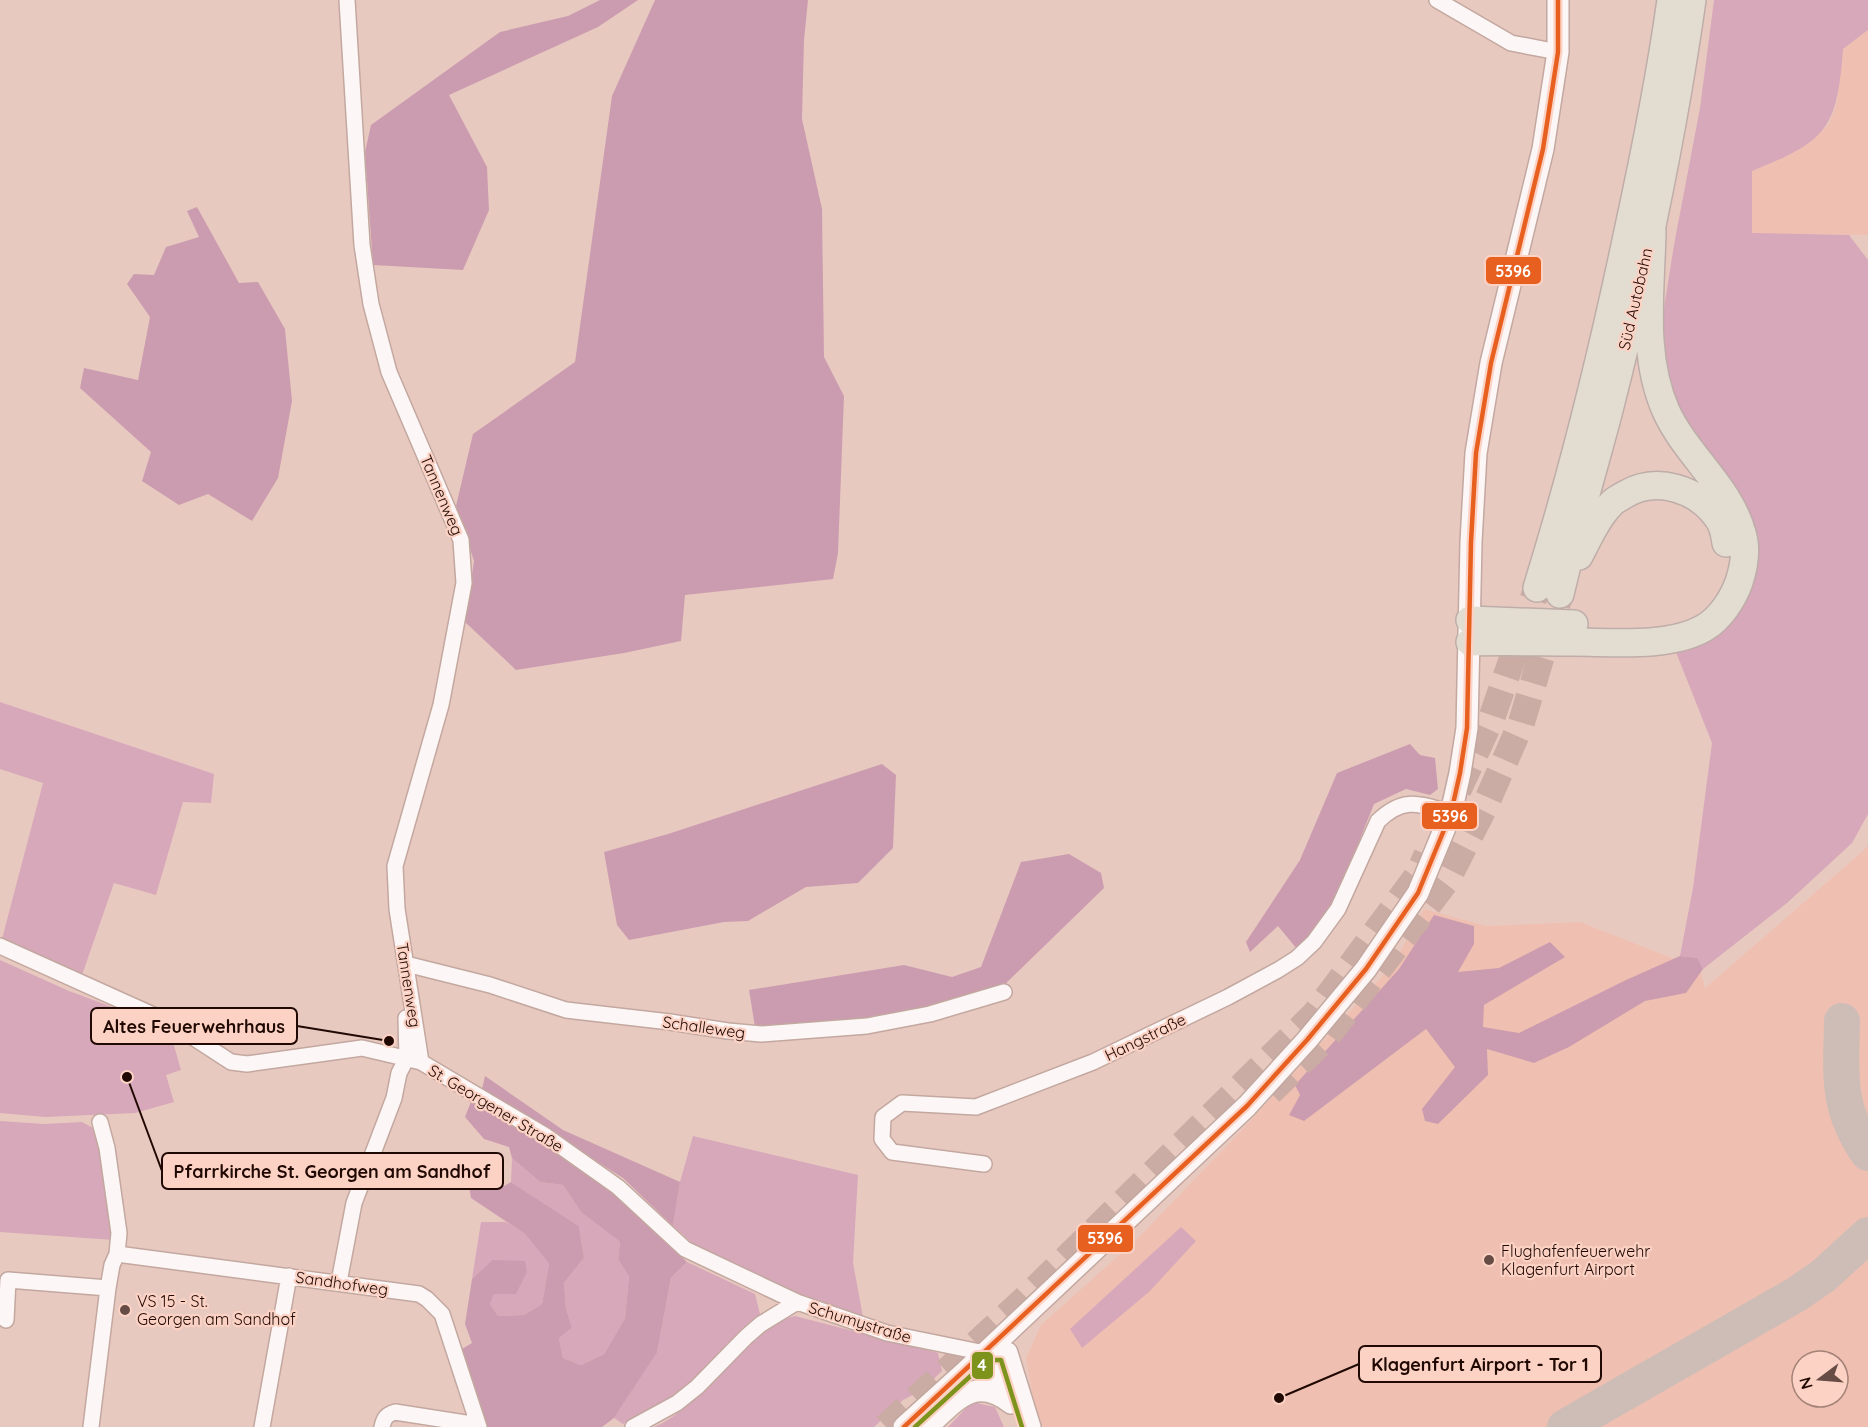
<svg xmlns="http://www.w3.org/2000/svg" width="1868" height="1427" font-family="Quicksand,sans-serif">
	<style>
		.built { fill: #efc0b1; fill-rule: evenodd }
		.green { fill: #d7a7ba }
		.forest { fill: #cb9caf }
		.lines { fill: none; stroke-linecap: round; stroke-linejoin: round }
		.taxiway { stroke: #cebcb6; stroke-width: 36 }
		.highway-tunnel { stroke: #caaca4; stroke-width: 27; stroke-dasharray: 27 14; stroke-linecap: butt }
		.street-casing { stroke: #c3a8a0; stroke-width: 18 }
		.secondary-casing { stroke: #c3a8a0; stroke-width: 24 }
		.highway-casing { stroke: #beada9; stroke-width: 30 }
		.street { stroke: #fcf7f6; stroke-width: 15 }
		.secondary { stroke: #fcf7f6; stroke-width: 21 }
		.highway { stroke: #e3ddd1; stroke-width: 27 }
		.bus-1-casing { stroke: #fcd2c4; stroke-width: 9 }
		.bus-2-casing { stroke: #fcd2c4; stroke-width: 9 }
		.bus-1 { stroke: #e86020; stroke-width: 4.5 }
		.bus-2 { stroke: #7e931c; stroke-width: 4.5 }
		.poi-dot { fill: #664c45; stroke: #fcd2c4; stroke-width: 2 }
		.labels { text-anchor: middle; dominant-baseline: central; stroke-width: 4.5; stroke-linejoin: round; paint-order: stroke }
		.street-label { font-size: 16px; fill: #200903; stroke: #fcd2c4 }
		.poi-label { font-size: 16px; fill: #200903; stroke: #fcd2c4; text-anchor: start }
		.leader { fill: none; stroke: #200903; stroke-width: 2 }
		.callout-dot { fill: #200903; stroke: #fcd2c4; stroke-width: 2 }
		.callout { fill: #fcd2c4; stroke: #200903; stroke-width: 2 }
		.callout-label { font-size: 18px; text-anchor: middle; font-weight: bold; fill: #200903 }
		.line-badge { stroke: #fcd2c4; stroke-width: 2 }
		.badge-label { font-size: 16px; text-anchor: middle; font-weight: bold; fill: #fff }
	</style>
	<rect width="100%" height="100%" fill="#e8c9c0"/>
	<!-- built -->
	<path class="built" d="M1868 30V235L1752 234V171L1789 155 1813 140 1829 124 1837 103 1843 49Z
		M1868 845V1427H1043L1034 1404 1026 1358 1041 1325 1138 1238 1242 1130 1394 963 1424 909 1486 926 1580 922 1700 969 1705 988 1863 851ZM1802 1361H1838V1397H1802Z"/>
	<!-- green -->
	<path class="green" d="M1714 0H1868V30L1843 49C1837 131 1826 141 1752 171V233L1849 235 1868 260V814L1852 843 1787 903 1703 969 1696 958 1680 956 1693 888 1712 743 1674 647 1745 591 1674 407 1660 333 1674 245 1700 108Z
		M0 702 214 774 211 803 183 802 156 895 114 883 81 978 2 939 43 783 0 769Z
		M0 960 69 991 169 1028 181 1070 166 1075 174 1102 135 1113 45 1117 0 1113Z
		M0 1121 44 1124 82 1122 95 1129 102 1143 114 1240 0 1232Z
		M693 1136 858 1175 853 1263 863 1317 776 1285 699 1249 673 1226 680 1182Z
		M512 1158 540 1182 563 1185 581 1212 620 1242 618 1259 629 1275 625 1318 604 1354 581 1365 563 1358 559 1338 572 1328 566 1308 564 1283 584 1258 579 1226 511 1182Z
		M481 1222H506L525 1234 549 1264 542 1304 524 1315 498 1316 490 1304 494 1294 492 1260 472 1279Z
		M1181 1227 1196 1241 1149 1292 1082 1348 1070 1329Z
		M687 1262 755 1294 760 1314 693 1383 660 1407 623 1424 614 1418 657 1353 671 1278Z
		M795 1316 938 1353 942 1371 922 1390 903 1400 874 1427H654C705 1405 727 1349 773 1323 779 1319 788 1318 795 1316Z
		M972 1402 995 1407 1004 1427H948Z"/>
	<!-- forest -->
	<path class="forest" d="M600 0H638L598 27 449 95 487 167 489 210 463 270 373 265 365 152 371 125 500 32 568 16Z
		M655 0H808L804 40 802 119 822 209 824 357 844 396 838 553 833 579 685 595 681 641 624 653 516 670 465 622 474 561 456 506 473 434 575 362 612 96Z
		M197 207 239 283 258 282 285 329 292 401 278 478 252 521 208 494 179 505 142 481 151 452 80 388 84 368 138 380 150 317 127 284 134 274 154 275 166 247 199 237 187 211Z
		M1410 744 1420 755 1435 758 1438 789 1430 795 1406 789 1374 804 1334 904 1314 935 1297 949 1278 926 1250 952 1246 942 1300 860 1337 773Z
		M882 764 896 775 893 848 858 883 806 887 748 921 724 922 629 940 617 925 604 852 668 834Z
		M1069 854 1101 873 1104 888 1002 987 934 1007 868 1018 755 1027 749 990 904 965 952 977 981 967 1021 862Z
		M1434 915 1474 926V944L1458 972 1499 968 1550 942 1565 957 1484 1005 1483 1027 1519 1033 1626 980 1680 956 1697 958 1703 969 1686 993 1645 1001 1569 1047 1534 1063 1487 1049 1488 1075 1438 1124 1425 1121 1422 1109 1455 1067 1426 1029 1304 1121 1289 1115 1300 1095 1295 1085 1399 969Z
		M485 1076 563 1130 680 1182 673 1226 623 1178 482 1089Z
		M472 1099 542 1142 616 1194 687 1262 671 1278 657 1353 614 1418 602 1427H485L460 1350 472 1343 465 1324 472 1279 492 1260 525 1261 527 1272 516 1294H494L490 1304 498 1316 524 1315 542 1304 549 1264 525 1234 471 1198 469 1186 486 1180 501 1188 511 1182 579 1226 584 1258 564 1283 566 1308 572 1328 559 1338 563 1358 581 1365 604 1354 625 1318 629 1276 618 1259 620 1242 581 1212 563 1185 540 1182 512 1158 509 1147 484 1139 465 1117Z"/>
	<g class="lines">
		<!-- taxiway -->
		<path class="taxiway" d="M1842 1021C1841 1074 1836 1107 1868 1153
			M1565 1427 1797 1294 1823 1276 1868 1235"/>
		<!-- highway-tunnel -->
		<path class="highway-tunnel" d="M1458 790 1492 717 1537 588
			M1270 1092 1326 1038 1447 880 1485 806 1521 724 1560 594
			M886 1427 1024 1300 1315 1014 1418 875 1427 855"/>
		<!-- street casing -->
		<g class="street-casing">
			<path id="street" d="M347 0 362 245 371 304 389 372 461 540 464 583 441 705 395 866 397 909 421 1062
				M1437 0 1511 43 1558 52
				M0 946 171 1023 231 1062 247 1064 362 1048 421 1062 546 1136 618 1187 685 1249 797 1302
				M406 964 490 985 566 1010 670 1022 728 1031 761 1034 867 1026 930 1014 1004 992
				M984 1164 892 1152 882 1139 883 1117 902 1103 976 1107 1093 1062 1228 997 1278 970 1297 958 1314 942 1338 909 1378 821C1404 796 1419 804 1451 813
				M117 1254 419 1294 427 1299 442 1314 479 1427
				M339 1282 354 1203 394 1098 399 1073 407 1058 406 1018
				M6 1320 8 1280 108 1288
				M91 1427 108 1288 112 1265 117 1254 119 1233 107 1148 100 1122
				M262 1427 289 1276
				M382 1427C384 1418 386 1415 395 1412L478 1425
				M633 1427 677 1403 697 1387 746 1337 761 1324 797 1302 887 1333 985 1353"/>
		</g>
		<!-- secondary casing -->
		<g class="secondary-casing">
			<path id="secondary" d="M985 1353H1007L1030 1427
				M985 1353 1011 1403
				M904 1427 966 1371 1247 1106 1307 1040 1366 969 1418 893 1451 813 1460 773 1467 728 1471 542 1476 453 1491 363 1543 149 1558 52V0
				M927 1427C955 1402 974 1374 1011 1403"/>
		</g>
		<!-- highway casing -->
		<g class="highway-casing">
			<path id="highway" d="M1579 556C1588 539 1597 518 1611 504 1614 500 1621 497 1626 494 1657 476 1697 489 1717 517 1722 523 1725 535 1726 543
				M1537 588C1573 472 1602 355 1627 236 1644 158 1660 80 1671 0
				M1560 594C1574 534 1592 474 1608 414 1643 277 1672 140 1692 0
				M1470 620 1574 624
				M1470 642C1504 641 1539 642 1574 642 1613 642 1669 648 1704 628 1720 619 1733 599 1739 582 1744 567 1747 549 1742 533 1729 486 1686 455 1666 411 1641 355 1651 290 1652 231"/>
		</g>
		<!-- street -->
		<use href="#street" class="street"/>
		<!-- secondary -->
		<use href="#secondary" class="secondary"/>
		<!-- highway -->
		<use href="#highway" class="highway"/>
		<!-- bus-1 casing -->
		<g class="bus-1-casing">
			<path id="bus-1" d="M904 1427 1247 1106 1307 1040 1366 969 1418 893 1451 813 1460 773 1467 728 1471 542 1476 453 1491 363 1543 149 1558 52V0"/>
		</g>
		<!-- bus-2 casing -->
		<g class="bus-2-casing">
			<path id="bus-2" d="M915 1427 988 1360H1001L1022 1427"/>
		</g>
		<!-- bus-1 -->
		<use href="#bus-1" class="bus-1"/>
		<!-- bus-2 -->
		<use href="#bus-2" class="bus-2"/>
	</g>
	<!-- markers -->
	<g class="poi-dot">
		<circle cx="1489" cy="1260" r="6"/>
		<circle cx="125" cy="1310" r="6"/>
	</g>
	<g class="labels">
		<!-- street labels -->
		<g class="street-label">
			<text transform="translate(1635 299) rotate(-77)">Süd Autobahn</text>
			<text transform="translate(442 495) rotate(67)">Tannenweg</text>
			<text transform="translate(409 985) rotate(81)">Tannenweg</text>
			<text transform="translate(704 1027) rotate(8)">Schalleweg</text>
			<text transform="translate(1145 1037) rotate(-26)">Hangstraße</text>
			<text transform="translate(496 1108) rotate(31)">St. Georgener Straße</text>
			<text transform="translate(342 1283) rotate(8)">Sandhofweg</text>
			<text transform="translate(860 1322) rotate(17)">Schumystraße</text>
		</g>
		<!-- poi labels -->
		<g class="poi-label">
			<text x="1501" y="1251">Flughafenfeuerwehr<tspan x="1501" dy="18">Klagenfurt Airport</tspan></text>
			<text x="137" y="1301">VS 15 - St.<tspan x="137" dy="18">Georgen am Sandhof</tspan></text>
		</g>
	</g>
	<!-- callouts -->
	<path class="leader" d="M389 1041L297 1026M127 1077L162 1171M1279 1398L1359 1364"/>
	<g class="callout-dot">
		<circle cx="389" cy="1041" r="6"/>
		<circle cx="127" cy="1077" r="6"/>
		<circle cx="1279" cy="1398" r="6"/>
	</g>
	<g class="callout">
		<rect x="91" y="1008" width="206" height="36" rx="6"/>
		<rect x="162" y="1153" width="341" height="36" rx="6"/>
		<rect x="1359" y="1346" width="242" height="36" rx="6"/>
	</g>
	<g class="callout-label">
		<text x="194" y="1033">Altes Feuerwehrhaus</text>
		<text x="332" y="1178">Pfarrkirche St. Georgen am Sandhof</text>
		<text x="1480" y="1371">Klagenfurt Airport - Tor 1</text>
	</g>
	<g class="line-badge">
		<rect x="1485" y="256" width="57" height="29" rx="6" fill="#e86020"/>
		<rect x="1421" y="802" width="57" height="28" rx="6" fill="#e86020"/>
		<rect x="1077" y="1224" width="57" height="29" rx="6" fill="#e86020"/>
		<rect x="971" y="1351" width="23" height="29" rx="6" fill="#7e931c"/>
	</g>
	<g class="badge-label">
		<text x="1513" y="277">5396</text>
		<text x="1450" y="822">5396</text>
		<text x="1105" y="1244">5396</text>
		<text x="982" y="1371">4</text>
	</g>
	<!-- north arrow -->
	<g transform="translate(1820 1379) rotate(254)"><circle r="28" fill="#fcd2c4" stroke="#a48277" stroke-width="1.5"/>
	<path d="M0-4.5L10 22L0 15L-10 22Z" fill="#664c45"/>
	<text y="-9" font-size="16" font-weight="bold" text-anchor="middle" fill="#200903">N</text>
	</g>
</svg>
